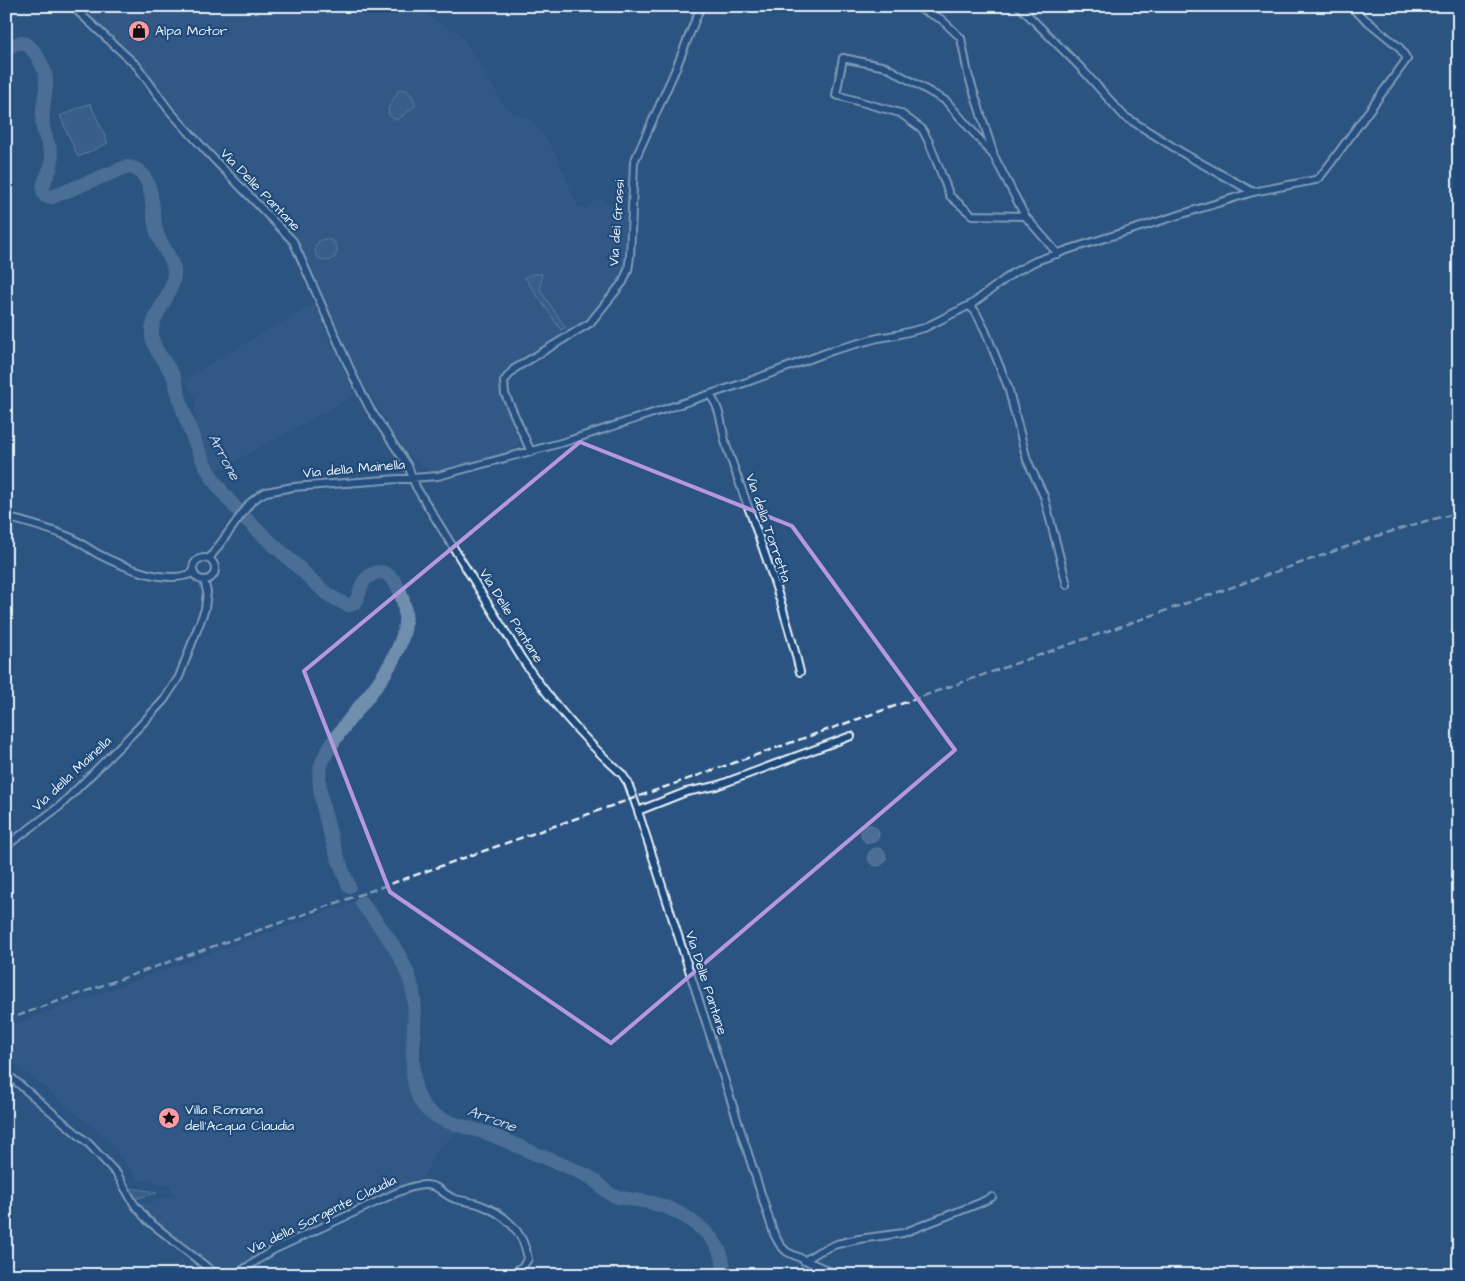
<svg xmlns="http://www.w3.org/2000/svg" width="1465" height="1281" font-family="'Architects Daughter',sans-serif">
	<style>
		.built { fill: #3a608b }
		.green { fill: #476b93; stroke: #98aec6 }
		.water { fill: #708ead; stroke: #a0b6cb }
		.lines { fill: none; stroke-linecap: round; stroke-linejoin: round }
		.river { stroke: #708ead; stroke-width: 14 }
		.street-casing { stroke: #e8f1f8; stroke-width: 10 }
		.street { stroke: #1f4a7a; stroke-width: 6 }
		.rail { stroke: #e8f1f8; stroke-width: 2.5; stroke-dasharray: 8 4; stroke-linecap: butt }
		.marked { fill: none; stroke: #b798de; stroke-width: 4; stroke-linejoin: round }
		.labels { text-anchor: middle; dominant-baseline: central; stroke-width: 4.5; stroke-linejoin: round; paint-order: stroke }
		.poi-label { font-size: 14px; fill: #e8f1f8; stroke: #1f4a7a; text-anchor: start }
		.street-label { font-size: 14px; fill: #e8f1f8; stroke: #1f4a7a }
		.water-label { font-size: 15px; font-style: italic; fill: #d0dde9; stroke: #1f4a7a }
	</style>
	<rect width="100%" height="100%" fill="#2b5482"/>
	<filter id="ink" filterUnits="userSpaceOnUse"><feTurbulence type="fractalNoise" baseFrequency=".02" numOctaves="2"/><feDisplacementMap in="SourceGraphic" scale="10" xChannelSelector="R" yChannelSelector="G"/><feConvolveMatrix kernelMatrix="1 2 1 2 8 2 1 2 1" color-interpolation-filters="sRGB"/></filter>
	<g filter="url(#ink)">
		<!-- built -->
		<path class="built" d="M79 6H415L429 17 460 34 505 106 515 115 531 118 556 154 578 207 585 209 589 207 598 198 625 211V257L624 269 618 280 595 311 581 323 537 348 521 359 503 373 499 387 501 397 516 431 519 442 516 448 510 453 499 457 439 472H432L407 454 361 380 291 231 191 127 138 61Z
			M314 304 334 351 355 395 224 467 216 470 213 469 195 428V398L184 379Z
			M356 901 394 949 408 979 413 1016 411 1067 412 1091 420 1105 431 1118 462 1127 433 1154 427 1171 423 1177 390 1191 270 1248 231 1273 216 1271 145 1215 140 1205 174 1196 169 1184 162 1185 138 1179 105 1137 6 1056V1027Z"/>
		<!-- green -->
		<path class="green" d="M403 89C410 91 415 99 415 106L398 119H394L389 115 388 109 398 91Z
			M90 103 108 143 78 157 60 116Z
			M315 250a11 11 0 1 1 22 0a11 11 0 1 1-22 0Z
			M532 274H542L540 290 565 327 561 330 525 278Z
			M130 1188 156 1192 157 1193 134 1199Z"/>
		<!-- water -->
		<path class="water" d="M861 834a9 9 0 1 1 18 0a9 9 0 1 1-18 0Z
			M868 857a9 9 0 1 1 18 0a9 9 0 1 1-18 0Z"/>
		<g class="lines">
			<!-- river -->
			<path class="river" d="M6 48C19 41 26 40 35 53 57 84 39 96 43 127 44 138 52 148 52 160 52 172 38 185 45 196L52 197 126 167C134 167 141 171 145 178 154 192 152 217 157 233 161 246 175 261 174 274 173 297 149 315 152 338 155 353 168 364 174 378 177 387 179 397 182 407 189 428 197 451 208 470 228 507 264 536 295 564 311 579 328 599 349 605L355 603C361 595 359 583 368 577 390 559 404 595 405 612 406 620 405 627 403 635 393 669 368 696 346 724 336 737 324 753 320 769 315 794 338 862 349 886
				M362 903C382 929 404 955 412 987 422 1025 397 1093 434 1115 452 1126 475 1128 495 1136 509 1142 522 1148 536 1154 554 1161 571 1168 588 1176 597 1181 603 1190 612 1195 619 1199 642 1200 653 1203 683 1211 729 1239 723 1275"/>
			<!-- street casing -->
			<g class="street-casing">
				<path id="street" d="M72 6 137 66 169 110 206 151 293 241 355 380 370 409 408 466 416 487 522 659C551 702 583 739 622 774L628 783 638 811 774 1234 780 1245 787 1252 838 1275
					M914 6 941 19 961 38 968 74 993 152
					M1019 6 1081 68 1124 116 1186 155 1253 192
					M1025 216 972 215 950 196 929 142 922 129 900 113 836 95 843 58 886 67 946 101 994 156 1025 216 1058 254
					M969 306 975 311 985 330 1008 387 1027 460 1044 496 1067 585
					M709 395C721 405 722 432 727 448 753 522 782 595 800 672
					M531 452 505 394 504 381 514 369 590 323 623 282 628 270 630 257 634 162 674 73 701 6
					M6 517C28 523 51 529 72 538 81 543 89 549 98 554 123 567 166 585 193 573
					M193 569a11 11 0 1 1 22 0a11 11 0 1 1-22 0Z
					M209 559 250 503 260 495 266 492 293 487 438 476 568 441 747 382 834 350 878 338 896 335 924 328 972 304 1013 273 1036 261 1070 249 1253 192 1315 180 1320 177 1330 164 1407 59 1399 47 1349 6
					M638 811 686 792 716 786 851 736
					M6 846 60 806 138 728 164 700 179 677 205 609 207 592 204 580
					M6 1073 89 1144 117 1174 134 1204 147 1220 217 1275
					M804 1261 820 1251 837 1244 859 1239 903 1233 980 1203 992 1197
					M235 1275 273 1250 398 1192C411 1187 425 1181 439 1189 444 1193 449 1197 455 1199 463 1201 471 1202 478 1204 504 1213 524 1231 528 1259L523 1266 511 1275"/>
			</g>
			<!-- street -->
			<use href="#street" class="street"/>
			<!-- rail -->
			<path class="rail" d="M6 1020 78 994 1380 535 1429 520 1459 513"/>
		</g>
	</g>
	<!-- marked area -->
	<path d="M0 0H1465V1281H0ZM580 442 792 526 955 750 611 1043 390 892 304 671Z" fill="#2b5482" fill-opacity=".55" fill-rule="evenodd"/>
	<path class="marked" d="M580 442 792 526 955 750 611 1043 390 892 304 671Z"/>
	<!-- icons -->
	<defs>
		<g id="shop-disc" transform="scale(1.125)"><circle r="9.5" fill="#ff9aa2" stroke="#1f4a7a"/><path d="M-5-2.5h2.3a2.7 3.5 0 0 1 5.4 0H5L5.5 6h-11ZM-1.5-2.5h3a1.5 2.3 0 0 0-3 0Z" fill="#111"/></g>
		<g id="sight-disc" transform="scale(1.125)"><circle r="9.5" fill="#ff9aa2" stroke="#1f4a7a"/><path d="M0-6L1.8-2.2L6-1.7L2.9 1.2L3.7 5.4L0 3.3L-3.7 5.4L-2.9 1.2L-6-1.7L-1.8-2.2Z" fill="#111"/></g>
	</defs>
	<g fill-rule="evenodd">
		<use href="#shop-disc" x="139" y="31"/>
		<use href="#sight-disc" x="169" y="1118"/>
	</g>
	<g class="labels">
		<!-- poi labels -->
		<g class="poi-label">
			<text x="155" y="31">Alpa Motor</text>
			<text x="185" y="1110">Villa Romana<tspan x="185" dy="16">dell'Acqua Claudia</tspan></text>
		</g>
		<!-- street labels -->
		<g class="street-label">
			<text transform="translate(260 190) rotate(46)">Via Delle Pantane</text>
			<text transform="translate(617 223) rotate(-86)">Via dei Grassi</text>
			<text transform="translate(354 469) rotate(-5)">Via della Mainella</text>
			<text transform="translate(768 528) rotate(71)">Via della Torretta</text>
			<text transform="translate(511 616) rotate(58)">Via Delle Pantane</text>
			<text transform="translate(72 774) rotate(-43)">Via della Mainella</text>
			<text transform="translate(706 983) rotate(72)">Via Delle Pantane</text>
			<text transform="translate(322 1215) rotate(-26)">Via della Sorgente Claudia</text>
		</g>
		<!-- water labels -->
		<g class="water-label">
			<text transform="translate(224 457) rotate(62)">Arrone</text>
			<text transform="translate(492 1119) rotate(20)">Arrone</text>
		</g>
	</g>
	<!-- margin -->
	<rect width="1465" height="1281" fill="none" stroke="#1f4a7a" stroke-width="25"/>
	<rect x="12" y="12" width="1440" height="1256" fill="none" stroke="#e8f1f8" stroke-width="2" filter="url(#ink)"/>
</svg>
